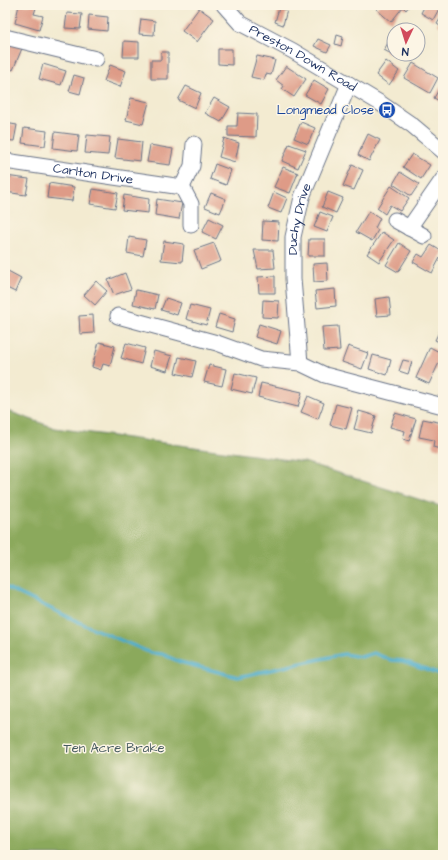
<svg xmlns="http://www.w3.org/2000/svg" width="448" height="860" font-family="'Architects Daughter',sans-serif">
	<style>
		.forest { fill: #8ba95c; stroke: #536c5d }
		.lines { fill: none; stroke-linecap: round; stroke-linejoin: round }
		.stream { stroke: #4caccb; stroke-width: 3.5 }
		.building { fill: #de9b87 }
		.street-casing { stroke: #677186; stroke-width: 17 }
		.street { stroke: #fff; stroke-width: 15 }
		.labels { text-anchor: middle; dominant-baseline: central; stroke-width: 3; stroke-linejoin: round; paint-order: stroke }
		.street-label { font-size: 13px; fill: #1b2f5e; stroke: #fcf5e5 }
		.transit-label { font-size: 13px; fill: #164399; stroke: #fcf5e5; text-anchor: end }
		.park-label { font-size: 13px; fill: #475b61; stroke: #fcf5e5 }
	</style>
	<rect width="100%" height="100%" fill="#fcf5e5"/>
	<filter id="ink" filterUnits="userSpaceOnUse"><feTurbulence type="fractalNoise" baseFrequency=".025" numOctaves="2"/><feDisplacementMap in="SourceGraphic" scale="8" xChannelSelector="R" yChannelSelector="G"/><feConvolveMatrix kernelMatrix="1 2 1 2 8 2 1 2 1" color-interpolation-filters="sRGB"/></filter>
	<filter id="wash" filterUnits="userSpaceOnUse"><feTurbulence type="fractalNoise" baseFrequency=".012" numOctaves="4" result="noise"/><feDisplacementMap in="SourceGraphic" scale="16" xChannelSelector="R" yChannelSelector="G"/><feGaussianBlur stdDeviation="0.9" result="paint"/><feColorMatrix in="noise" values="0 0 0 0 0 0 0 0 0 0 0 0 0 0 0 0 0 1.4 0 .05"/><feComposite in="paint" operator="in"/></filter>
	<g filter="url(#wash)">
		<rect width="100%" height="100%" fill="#f3ebd1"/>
		<!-- forest -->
		<path class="forest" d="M5 410 55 428 304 462 443 507V855H5Z"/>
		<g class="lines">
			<!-- stream -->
			<path class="stream" d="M5 587 83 624 151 653 162 654 180 662 238 677 344 654 361 657 374 653 391 660 403 661 443 675"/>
		</g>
		<g id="blocks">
			<!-- building -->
			<path class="building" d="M19 5H37L34 14 43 16 39 30 15 23Z
				M379 5H410L406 10 403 7 391 22 376 9Z
				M425 5H441L433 20 421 13Z
				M199 8 214 19 197 42 182 31Z
				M279 8 287 10 283 25 275 22Z
				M67 13 82 14 80 29 65 28Z
				M443 14V28L437 24Z
				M89 15 108 17 107 31 88 29Z
				M141 19 155 21 154 35 139 34Z
				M394 32V54H398L397 57 384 50Z
				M337 35 343 37 341 46 335 44Z
				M318 39 331 45 327 52 314 46Z
				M10 40 23 46 13 70 5 67V51Z
				M124 41 139 42V57H123Z
				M218 49H232V65L218 64Z
				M161 52H168V79H151V60H161Z
				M257 56 275 60 271 75 266 74 264 80 251 77Z
				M386 61 399 71 389 85 376 75Z
				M413 63 438 78 430 93 404 78Z
				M43 64 66 71 61 85 39 79Z
				M110 65 126 71 120 87 104 81Z
				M286 66 306 79 294 97 282 89 284 86 276 80Z
				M74 75 84 78 80 94 69 91Z
				M314 80 329 89 321 104 305 95Z
				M443 82V103L434 98Z
				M186 86 201 93 195 108 178 100Z
				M131 98 149 102 143 124 126 120Z
				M214 98 230 107 221 122 205 113Z
				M238 113 257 114 256 137 228 136V126H237Z
				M301 122 315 128 308 144 294 138Z
				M5 123 17 125 14 141 5 140Z
				M24 128 47 131 45 146 22 143Z
				M55 132 79 135 77 151 53 148Z
				M368 134 380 140 369 161 358 155Z
				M87 135 110 137 108 155 85 153Z
				M224 138 239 143 235 162 219 157Z
				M118 139 142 142 140 161 115 158Z
				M289 144 306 150 298 168 282 161Z
				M150 145 173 149 170 165 147 162Z
				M412 154 430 165 421 179 403 167Z
				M215 164 231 170 226 185 210 179Z
				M352 165 363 170 354 190 343 186Z
				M283 167 298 173 290 193 274 187Z
				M400 172 419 184 411 196 393 184Z
				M5 176 29 179 26 195 5 192Z
				M49 183 74 187 72 201 47 198Z
				M391 186 409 198 400 211 390 205 385 214 377 208Z
				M93 189 118 193 115 208 90 204Z
				M274 192 287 198 281 213 268 208Z
				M328 192 343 198 336 213 322 207Z
				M211 193 226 199 220 213 205 207Z
				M124 195 149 199 148 213 122 210Z
				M157 199 182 203 179 219 155 215Z
				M369 211 380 218 375 228 378 230 372 241 356 232Z
				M320 212 333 217 327 232 314 227Z
				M209 218 223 225 216 239 202 232Z
				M263 221 279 222 278 241 262 240Z
				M382 232 394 240 379 262 367 254Z
				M129 237 146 240 143 256 127 253Z
				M309 239H325V256H308Z
				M164 241 184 244 182 262 161 260Z
				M214 243 221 261 201 269 194 250Z
				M399 243 411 251 398 272 386 265Z
				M431 245 443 252 432 273 413 262 418 254 423 257Z
				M254 250H273L275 268 258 269Z
				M327 263 328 281 314 282 313 264Z
				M8 271 21 278 15 292 5 287V278Z
				M125 273 131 289 114 295 108 280Z
				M275 276V293H259L258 277Z
				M96 281 107 291 95 305 84 295Z
				M335 289 336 306 317 308 315 291Z
				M136 290 158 295 155 309 133 304Z
				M389 297 391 315 377 316 375 299Z
				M166 298 181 303 177 315 161 310Z
				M263 300 279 301 278 318 262 317Z
				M190 305 210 310 206 325 186 319Z
				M219 314 235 319 232 332 215 327Z
				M93 315 94 333 80 334 79 316Z
				M259 324 281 331 277 344 255 337Z
				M443 324V344L435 340Z
				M338 326 340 350 324 351 322 327Z
				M99 342 115 346 110 366 103 364 101 370 92 367Z
				M126 343 145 348 141 364 121 358Z
				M348 346 368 353 362 369 342 362Z
				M430 347 443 354 429 384 416 378Z
				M154 351 172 356 167 371 150 366Z
				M373 355 391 360 387 375 369 369Z
				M179 357 196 361 192 377 175 373Z
				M403 360 412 362 408 374 399 371Z
				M209 365 226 369 222 386 204 382Z
				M235 373 256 378 252 394 231 389Z
				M261 383 302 392 298 407 258 397Z
				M308 396 324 403 318 419 301 412Z
				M336 404 352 408 346 429 330 425Z
				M359 411 376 416 371 433 354 429Z
				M395 413 416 419 409 441 403 439 405 431 390 427Z
				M423 419 443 423V436L440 449 433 447 434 440 419 437Z"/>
		</g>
	</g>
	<g filter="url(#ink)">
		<use href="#blocks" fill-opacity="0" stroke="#677186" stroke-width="1"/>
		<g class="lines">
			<!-- street casing -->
			<g class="street-casing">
				<g id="street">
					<path id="s1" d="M224 5 240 23 293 51 380 103 412 125 443 151"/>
					<path d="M5 37 96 59"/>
					<path id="s2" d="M5 161 182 187 192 166 194 144"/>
					<path d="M182 187 191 204V225"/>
					<path d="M395 220 424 236"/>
					<path d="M409 228 443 179"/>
					<path d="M118 316 217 343 261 359 300 363 325 375 443 406"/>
					<path id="s3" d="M300 363 293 279V237L302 197 349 84"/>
				</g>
			</g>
			<!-- street -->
			<use href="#street" class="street"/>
		</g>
	</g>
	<!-- icons -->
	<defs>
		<g id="bus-disc" transform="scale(0.9)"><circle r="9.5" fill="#1a4fb4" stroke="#fcf5e5"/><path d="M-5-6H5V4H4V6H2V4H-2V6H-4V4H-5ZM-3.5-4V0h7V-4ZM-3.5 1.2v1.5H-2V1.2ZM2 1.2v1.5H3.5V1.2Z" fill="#fff"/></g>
	</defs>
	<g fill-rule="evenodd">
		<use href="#bus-disc" x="387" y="110"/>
	</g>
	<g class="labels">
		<!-- street labels -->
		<g class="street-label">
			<text stroke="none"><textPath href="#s1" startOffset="96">Preston Down Road</textPath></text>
			<text stroke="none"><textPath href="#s2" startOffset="89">Carlton Drive</textPath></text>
			<text stroke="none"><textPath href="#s3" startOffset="145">Duchy Drive</textPath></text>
		</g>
		<!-- transit labels -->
		<g class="transit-label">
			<text x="374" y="110">Longmead Close</text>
		</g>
		<!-- park labels -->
		<g class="park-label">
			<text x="114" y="748">Ten Acre Brake</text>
		</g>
	</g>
	<!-- margin -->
	<rect width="448" height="860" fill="none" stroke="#fcf5e5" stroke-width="20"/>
	<!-- north arrow -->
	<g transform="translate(406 42) rotate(184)"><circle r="19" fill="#fcf5e5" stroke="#a2a6af"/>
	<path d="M0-3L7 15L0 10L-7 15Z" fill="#d1495b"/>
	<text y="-6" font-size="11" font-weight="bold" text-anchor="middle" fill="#1b2f5e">N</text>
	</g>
</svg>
